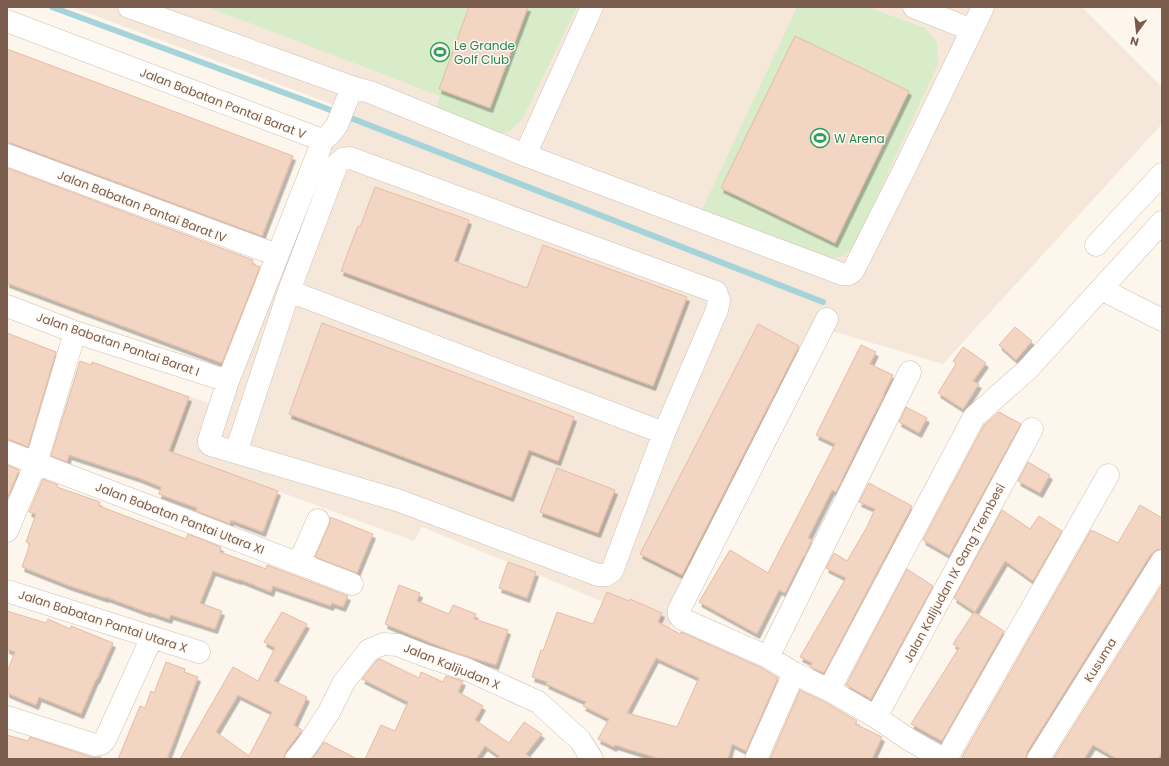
<svg xmlns="http://www.w3.org/2000/svg" width="1169" height="766" font-family="Poppins,sans-serif">
	<style>
		.residential { fill: #f5e8da }
		.green { fill: #d8ecc9 }
		.lines { fill: none; stroke-linecap: round; stroke-linejoin: round }
		.stream { stroke: #a5d3da; stroke-width: 6 }
		.building { fill: #f3d5c3; stroke: #e6bba3; fill-rule: evenodd; filter: url(#shadow) }
		.minor-casing { stroke: #d1beb0; stroke-width: 23 }
		.minor { stroke: #fff; stroke-width: 22 }
		.labels { text-anchor: middle; dominant-baseline: central; stroke-width: 3; stroke-linejoin: round; paint-order: stroke }
		.leisure-label { font-size: 12px; fill: #27864d; stroke: #fffaf3; text-anchor: start }
		.street-label { font-size: 12px; fill: #7a5c4d; stroke: #fffaf3 }
	</style>
	<defs>
		<filter id="shadow"><feDropShadow dx="2.5" dy="4.5" stdDeviation="0" flood-color="#0004"/></filter>
	</defs>
	<rect width="100%" height="100%" fill="#fdf6ec"/>
	<!-- residential -->
	<path class="residential" d="M72 7H1082L1162 87V124L943 364 815 326 669 629 422 527 414 541 157 447 177 392 220 407 334 105Z"/>
	<!-- green -->
	<path class="green" d="M208 7H577L523 118 511 130 496 136 435 111 440 96Z
		M797 7H867L925 28 937 43 938 64 854 247 844 256 827 260 701 212Z"/>
	<g class="lines">
		<!-- stream -->
		<path class="stream" d="M52 7 320 106 823 302"/>
	</g>
	<!-- building -->
	<path class="building" d="M469 7H528L490 108 439 89Z
		M795 36 909 91 835 243 721 188Z
		M7 49 293 156 262 236 11 143H7Z
		M7 168 253 260 252 264 260 267 222 363 7 283Z
		M375 187 469 220 454 261 527 288 543 245 687 297 653 386 341 271 358 226 360 227Z
		M322 323 574 417 558 461 529 450 511 497 289 414Z
		M758 324 799 346 682 575 640 554Z
		M1015 327 1032 341 1016 360 999 345Z
		M7 333 56 352 28 447 11 440H7Z
		M861 345 876 352 870 364 893 375 883 395H884L863 436 836 492 832 490 808 538 812 540 804 557H803L785 593 779 590 757 634 699 602 730 550 768 573 835 444 816 435Z
		M963 347 986 363 973 381 979 384 963 409 938 393 956 364 953 361Z
		M80 361 91 365 92 362 189 397 169 451 278 491 263 532 231 520 230 524 196 511 197 508 159 494 161 487 139 478 69 455 67 462 51 456Z
		M906 407 927 418 919 433 899 422Z
		M999 412 1021 424 949 555 923 540 984 425Z
		M1028 462 1050 475 1040 493 1018 481Z
		M7 465 19 470 7 499Z
		M557 468 615 490 598 533 540 512Z
		M43 479 58 485 57 487 100 502 99 506 136 520 186 539 188 534 221 547 220 552 266 569 267 565 348 596 343 607 332 603 331 606 273 586 271 592 239 579V580L213 571 200 603 222 611 215 629 171 615 169 619 149 612V613L106 597V598L70 586 22 567 30 544 26 542 36 514 29 512Z
		M869 483 912 506 824 673 810 667 812 663 800 657 846 578 826 568 834 553 847 561 867 527 875 509 859 502Z
		M1140 505 1162 518V549L1156 550 1151 554 1027 752 1026 759H964L962 757 1091 530 1118 543Z
		M1002 510 1030 529 1039 516 1062 531 1033 581 1005 561 975 612 954 598Z
		M330 517 373 534 357 573 315 557 329 525Z
		M508 562 536 572 527 598 499 588Z
		M907 569 933 586 871 699 846 685Z
		M399 585 420 593 417 601 449 614 453 605 476 614 474 619 508 630 496 665 456 653 385 624Z
		M1162 585V752L1158 759H1117L1093 745 1084 759H1053Z
		M607 592 629 601 630 599 662 613 658 622 680 634 681 632 762 668 778 678 746 751 732 744 728 759H660L615 745 614 747 598 739 609 719 583 706 586 702 546 684 547 682 532 677 541 650 543 651 557 612 593 624ZM656 658 699 678 677 727 627 713Z
		M7 611 46 623 48 619 70 629 71 626 113 643 97 679H96L81 714 39 697 36 705 7 693V672L15 652 7 649Z
		M282 612 307 624 274 681 307 697 294 725 302 730 286 751 284 759H180L233 667 258 681 275 648 264 642ZM238 695 272 712 249 756 216 732Z
		M974 612 1004 631 942 741 911 724 959 648 953 644Z
		M380 659 419 678 421 672 443 682 446 676 463 681 458 692 483 706 475 720 509 743 524 722 542 734 526 754 533 759H497L499 756 485 746 476 759H365L381 725 395 731 408 702 362 679 377 660Z
		M166 662 185 669 184 672 198 677 167 759H118L140 706 145 708 151 691 154 693Z
		M800 690 823 701 857 721 855 724 882 737 872 759H770Z
		M7 735 28 741 30 737 91 757H100L102 758 101 759H7Z
		M324 742 357 759H312Z"/>
	<g class="lines">
		<!-- minor casing -->
		<g class="minor-casing">
			<path id="minor" d="M129 7 352 87
				M7 21 317 138 321 142 320 148 228 381 209 440V443L211 445 397 500 598 575H606L612 571 664 433 717 310 719 300 716 292 350 158 343 159 337 164 289 291 664 433
				M972 30 983 7
				M321 142 330 134 337 125 352 87 370 92 525 155 842 274C847 275 849 275 853 271L903 172 972 30 914 7
				M7 155 277 255
				M525 155 592 7
				M1096 245 1162 174
				M1101 289 1162 320
				M7 306 75 332 228 381
				M827 319 679 610V615L682 619 768 657 794 673 829 690 876 717 908 739 943 759
				M7 452 352 584
				M236 452 289 291
				M7 531 36 463 75 332
				M299 563 318 520
				M7 591 199 652
				M768 657 910 372
				M829 690 974 417 1028 369 1162 222
				M7 717 95 745 101 744 105 740 152 637
				M876 717 1032 429
				M296 759 308 744 329 712 344 682 369 650 383 644 398 645 426 656 466 669 538 702 580 740 592 759
				M756 759 794 673
				M946 759 1108 475
				M1038 759 1162 561"/>
		</g>
		<!-- minor -->
		<use href="#minor" class="minor"/>
	</g>
	<!-- icons -->
	<defs>
		<g id="stadium-ring" transform="scale(1)"><circle r="9.5" fill="#fffaf3" stroke="#2e9e5b" stroke-width="1.5"/><path d="M0-5a6.5 5 0 1 0 0 10a6.5 5 0 1 0 0-10ZM-3.5-1.8h7v3.6h-7Z" fill="#2e9e5b"/></g>
	</defs>
	<g fill-rule="evenodd">
		<use href="#stadium-ring" x="440" y="52"/>
		<use href="#stadium-ring" x="820" y="138"/>
	</g>
	<g class="labels">
		<!-- leisure labels -->
		<g class="leisure-label">
			<text x="454" y="45">Le Grande<tspan x="454" dy="14">Golf Club</tspan></text>
			<text x="834" y="138">W Arena</text>
		</g>
		<!-- street labels -->
		<g class="street-label">
			<text transform="translate(223 103) rotate(21)">Jalan Babatan Pantai Barat V</text>
			<text transform="translate(142 206) rotate(21)">Jalan Babatan Pantai Barat IV</text>
			<text transform="translate(118 344) rotate(19)">Jalan Babatan Pantai Barat I</text>
			<text transform="translate(180 518) rotate(21)">Jalan Babatan Pantai Utara XI</text>
			<text transform="translate(954 573) rotate(-62)">Jalan Kalijudan IX Gang Trembesi</text>
			<text transform="translate(103 621) rotate(18)">Jalan Babatan Pantai Utara X</text>
			<text transform="translate(1100 660) rotate(-58)">Kusuma</text>
			<text transform="translate(452 666) rotate(22)">Jalan Kalijudan X</text>
		</g>
	</g>
	<!-- border -->
	<rect width="1169" height="766" fill="none" stroke="#7a5c4d" stroke-width="16"/>
	<!-- north arrow -->
	<g transform="translate(1137 32) rotate(195)" stroke="#fffaf3" stroke-width="3" paint-order="stroke">
	<path d="M0-3L7 15L0 10L-7 15Z" fill="#7a5c4d"/>
	<text y="-6" font-size="11" font-weight="bold" text-anchor="middle" fill="#7a5c4d">N</text>
	</g>
</svg>
